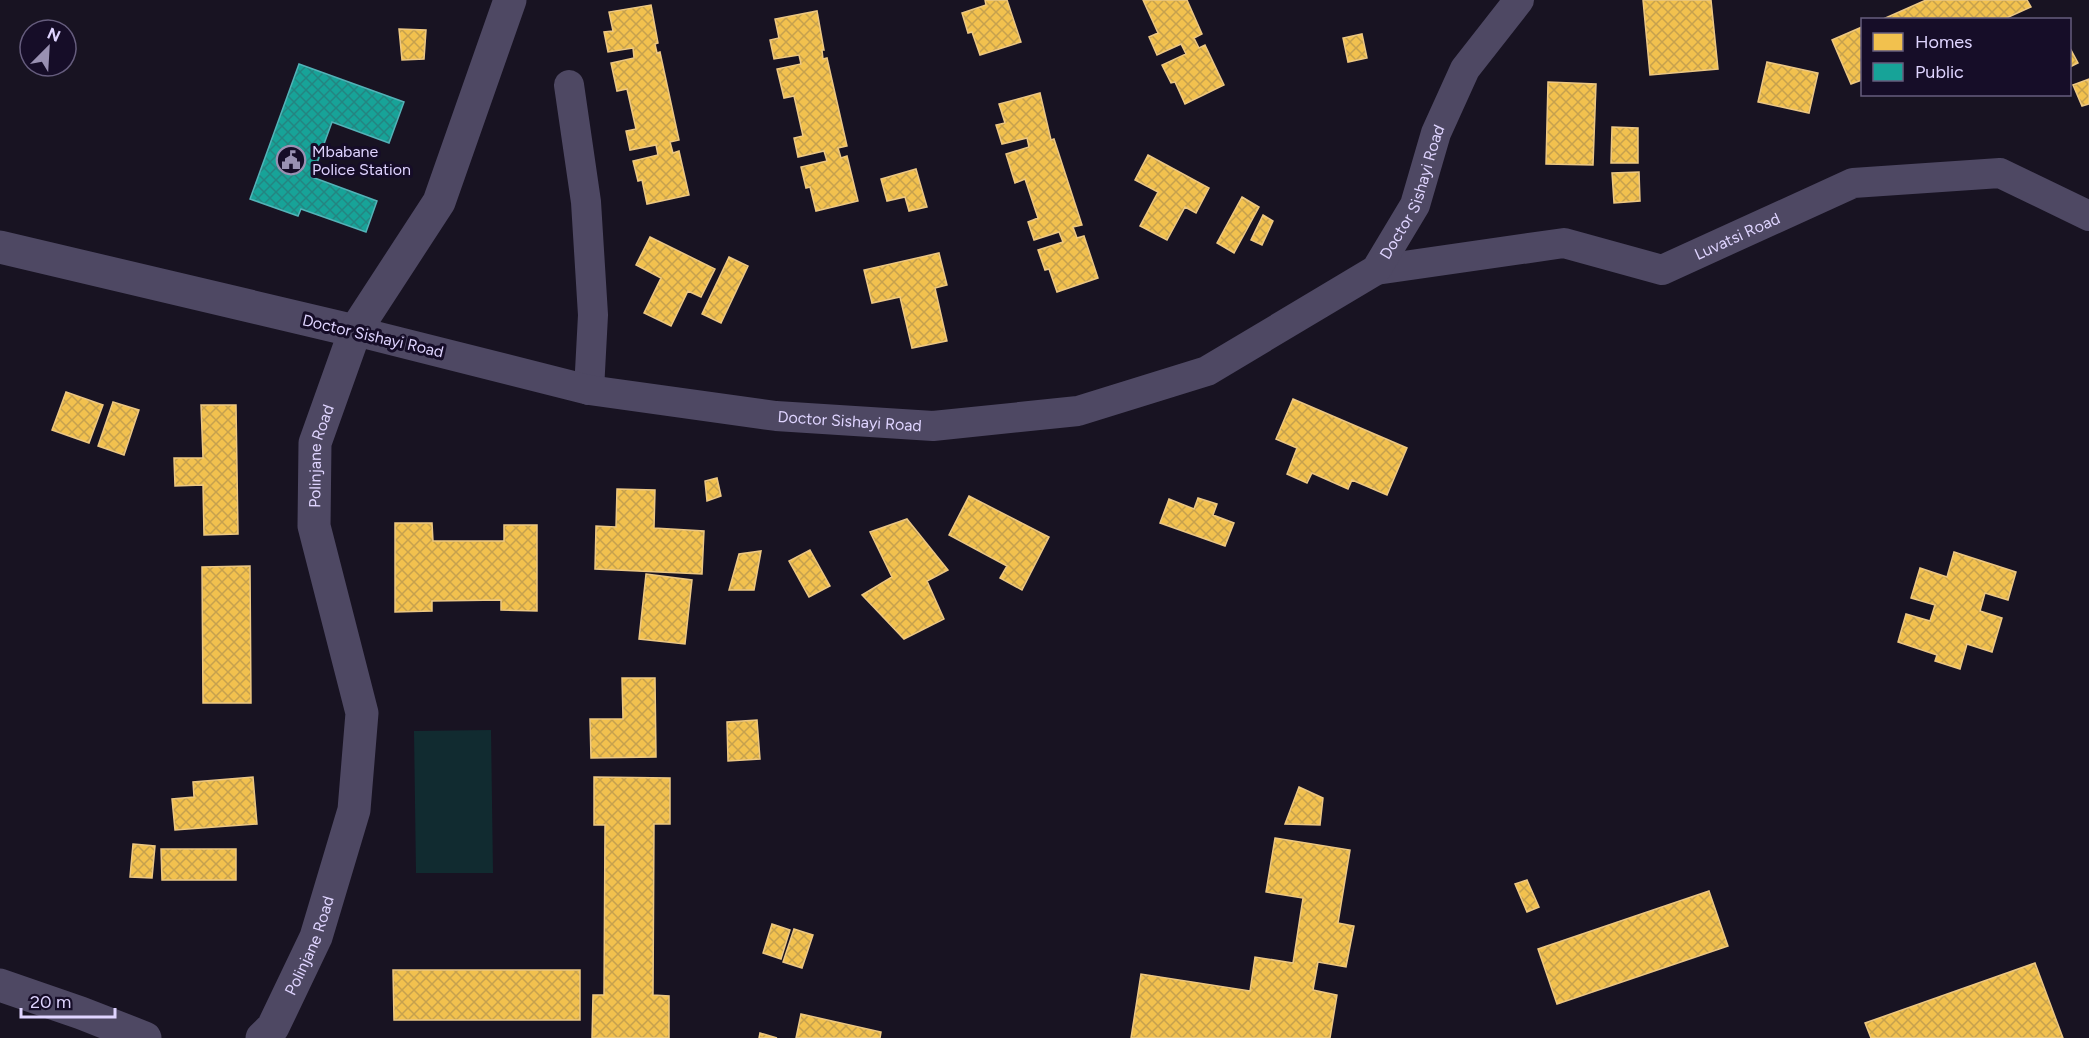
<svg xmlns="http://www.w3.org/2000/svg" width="2089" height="1038" font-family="Figtree,sans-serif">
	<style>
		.pitch { fill: #112b30 }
		.homes { fill: url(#homes-cross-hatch); stroke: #ecc783; stroke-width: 1.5 }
		.public { fill: url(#public-cross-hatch); stroke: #53b2b7; stroke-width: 1.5 }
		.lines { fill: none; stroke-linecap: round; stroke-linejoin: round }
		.minor { stroke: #4e4863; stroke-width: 30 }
		.tertiary { stroke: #4e4863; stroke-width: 33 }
		.labels { text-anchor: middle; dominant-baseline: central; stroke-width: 6; stroke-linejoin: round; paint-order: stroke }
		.poi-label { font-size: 16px; fill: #dfd4ff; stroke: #160d28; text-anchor: start }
		.street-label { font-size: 16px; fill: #dfd4ff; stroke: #160d28 }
	</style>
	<defs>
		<pattern id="homes-cross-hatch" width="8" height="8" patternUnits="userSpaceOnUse" patternTransform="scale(1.5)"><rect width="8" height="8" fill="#f2c14e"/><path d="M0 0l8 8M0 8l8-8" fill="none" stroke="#c6a14e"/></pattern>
		<pattern id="public-cross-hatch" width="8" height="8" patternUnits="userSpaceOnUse" patternTransform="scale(1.5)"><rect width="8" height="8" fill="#17a398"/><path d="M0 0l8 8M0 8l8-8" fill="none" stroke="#248581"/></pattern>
	</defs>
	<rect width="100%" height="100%" fill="#181322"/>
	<!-- pitch -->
	<path class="pitch" d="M491 730 493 873H416L414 731Z"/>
	<!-- homes -->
	<path class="homes" d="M985 0H1007L1021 42 980 55 972 32 968 33 962 13 986 5Z
		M1143 0H1187L1202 34 1194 38 1199 48 1205 45 1224 85 1185 104 1175 82 1171 83 1162 65 1186 54 1181 44 1157 55 1149 37 1158 33Z
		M1643 0H1711L1718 69 1650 75Z
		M1926 0H2027L2031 7 2002 20H1881Z
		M651 5 658 43 655 44 657 53 660 52 679 140 670 142 673 153 679 151 689 195 647 204 642 180 638 181 633 161 658 155 656 145 630 150 626 131 636 129 627 89 617 91 611 63 634 58 633 48 608 52 604 32 613 31 609 12Z
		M817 11 824 50H822L823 59 827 58 847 146 838 148 841 158 847 156 858 201 816 211 810 187 806 188 801 167 827 161 824 151 798 157 794 138 803 136 794 96 784 98 777 69 801 64 799 55 774 59 770 40 779 38 775 19Z
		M1862 27V80L1851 84 1832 40Z
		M399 29 426 30 424 59 402 60Z
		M1362 34 1367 58 1348 62 1343 38Z
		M2070 48 2078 63 2070 67Z
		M1767 62 1818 73 1809 113 1758 102Z
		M2089 79V104L2082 106 2073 85Z
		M1548 82 1596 84 1593 165 1546 164Z
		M1040 93 1051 140 1054 139 1082 225 1073 227 1077 238 1084 236 1098 278 1057 292 1049 269 1045 270 1038 250 1063 242 1059 232 1034 240 1028 222 1038 218 1025 179 1015 183 1006 154 1029 147 1027 138 1002 144 996 125 1005 123 999 104Z
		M1612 127 1638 128V163H1611Z
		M1148 155 1209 188 1196 213 1185 207 1167 240 1140 226 1158 192 1135 180Z
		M916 169 927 207 909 211 905 197 887 201 881 179Z
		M1639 172 1640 201 1614 203 1612 173Z
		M1242 197 1259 207 1234 253 1217 243Z
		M1263 215 1273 221 1262 245 1251 240Z
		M650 237 715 269 701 297 688 291 671 326 644 313 661 278 636 265Z
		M939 253 947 285 935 288 947 341 912 348 900 297 872 303 864 270Z
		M729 257 748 266 721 323 702 314Z
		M66 392 103 405 89 443 52 430Z
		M1293 399 1407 448 1387 495 1352 480 1348 489 1312 473 1307 483 1287 474 1297 448 1276 439Z
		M113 402 139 410 124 455 98 446Z
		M201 405H236L238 534 204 535 203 485 175 486 174 458H203Z
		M717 478 721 496 707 501 705 481Z
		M617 489 655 490 654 528 704 531 702 574 595 569 596 526 616 527Z
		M969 496 1049 537 1022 590 1000 578 1007 566 949 535Z
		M1198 498 1217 504 1213 515 1234 523 1225 546 1160 523 1169 499 1194 509Z
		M907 519 948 570 927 581 944 619 904 639 862 595 892 577 870 532Z
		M395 523H432L433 541H504V525H537V611L501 610V600L432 601V611L395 612Z
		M810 550 830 586 809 597 789 561Z
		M761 551 754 590H729L739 554Z
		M1954 552 2016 572 2008 600 1985 593 1980 611 2002 618 1992 652 1967 644 1960 669 1935 661 1937 655 1898 642 1906 614 1930 621 1935 605 1911 598 1920 568 1947 577Z
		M250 566 251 703H203L202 567Z
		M646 574 692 580 685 644 639 639Z
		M622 678H655L656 757 591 758 590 719H623Z
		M757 720 760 759 728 761 727 722Z
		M253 777 257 824 175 830 172 799 194 797 193 782Z
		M594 777 670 778V824H654L653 995 669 996V1038H592L593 995H604L605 825H594Z
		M1299 787 1323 798 1320 825 1285 824Z
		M1275 838 1350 850 1338 923 1354 926 1346 967 1318 962 1313 990 1337 995 1330 1038H1131L1141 974 1250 991 1255 957 1293 963 1303 898 1266 892Z
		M133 844 155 846 152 878 130 877Z
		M161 849H236V880H162Z
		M1527 880 1539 907 1527 912 1515 884Z
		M1709 891 1728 946 1557 1004 1538 949Z
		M772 924 790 930 781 959 763 953Z
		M794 929 813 935 802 968 783 962Z
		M2035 963 2063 1038H1871L1865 1023Z
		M393 970H580V1020H394Z
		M801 1014 881 1032 880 1038H796Z
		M760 1033 777 1038H759Z"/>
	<!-- public -->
	<path class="public" d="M299 64 404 102 389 143 332 122 312 177 377 201 366 232 301 209 298 216 250 199Z"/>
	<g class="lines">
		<!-- minor -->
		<g class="minor">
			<path d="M569 85 586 202 593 315 589 390"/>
			<path id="s1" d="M1376 270 1564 243 1662 270 1853 183 2000 173 2089 216"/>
			<path id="s2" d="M355 331 589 390 776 416 933 426 1078 411 1207 371 1376 270 1415 205 1436 133 1465 69 1519 0"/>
		</g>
		<!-- tertiary -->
		<g class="tertiary">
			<path d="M0 247 355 331"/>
			<path d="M0 985 81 1013 145 1038"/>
			<path id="s3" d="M262 1038 273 1027 316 937 354 810 362 713 314 526 315 443 355 331 439 202 510 0"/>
		</g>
	</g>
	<!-- icons -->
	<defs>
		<g id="civic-ring" transform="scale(1.5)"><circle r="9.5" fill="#160d28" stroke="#9990b2" stroke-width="1.5"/><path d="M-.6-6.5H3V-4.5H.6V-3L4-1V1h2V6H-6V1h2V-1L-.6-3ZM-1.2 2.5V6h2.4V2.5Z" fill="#9990b2"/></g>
	</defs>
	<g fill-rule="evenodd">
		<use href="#civic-ring" x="291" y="160"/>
	</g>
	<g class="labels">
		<!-- poi labels -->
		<g class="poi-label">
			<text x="312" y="151">Mbabane<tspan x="312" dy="18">Police Station</tspan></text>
		</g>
		<!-- street labels -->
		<g class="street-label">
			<text stroke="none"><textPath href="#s2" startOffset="1152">Doctor Sishayi Road</textPath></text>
			<text stroke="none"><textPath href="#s1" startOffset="374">Luvatsi Road</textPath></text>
			<text transform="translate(373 336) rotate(13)">Doctor Sishayi Road</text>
			<text stroke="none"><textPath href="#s2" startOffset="504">Doctor Sishayi Road</textPath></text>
			<text stroke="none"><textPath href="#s3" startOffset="609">Polinjane Road</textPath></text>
			<text stroke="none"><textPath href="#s3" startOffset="105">Polinjane Road</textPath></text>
		</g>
	</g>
	<!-- legend -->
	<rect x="1861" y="18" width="210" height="78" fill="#160d28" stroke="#665d7e" stroke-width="1.5"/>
	<rect x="1873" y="33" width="30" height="18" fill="#f2c14e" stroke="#665d7e" stroke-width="1.5"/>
	<text x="1915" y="48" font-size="18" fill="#dfd4ff">Homes</text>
	<rect x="1873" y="63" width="30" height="18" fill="#17a398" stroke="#665d7e" stroke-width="1.5"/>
	<text x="1915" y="78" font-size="18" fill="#dfd4ff">Public</text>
	<!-- north arrow -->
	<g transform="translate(48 48) rotate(24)"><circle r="28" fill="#160d28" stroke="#665d7e" stroke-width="1.5"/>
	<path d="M0-4.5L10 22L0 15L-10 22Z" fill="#9990b2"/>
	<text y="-9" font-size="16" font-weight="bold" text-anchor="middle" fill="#dfd4ff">N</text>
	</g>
	<!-- scale -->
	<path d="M21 1008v9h94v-9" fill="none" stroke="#dfd4ff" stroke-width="3"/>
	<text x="30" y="1008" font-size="18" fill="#dfd4ff" stroke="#160d28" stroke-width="4.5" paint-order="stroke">20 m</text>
</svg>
